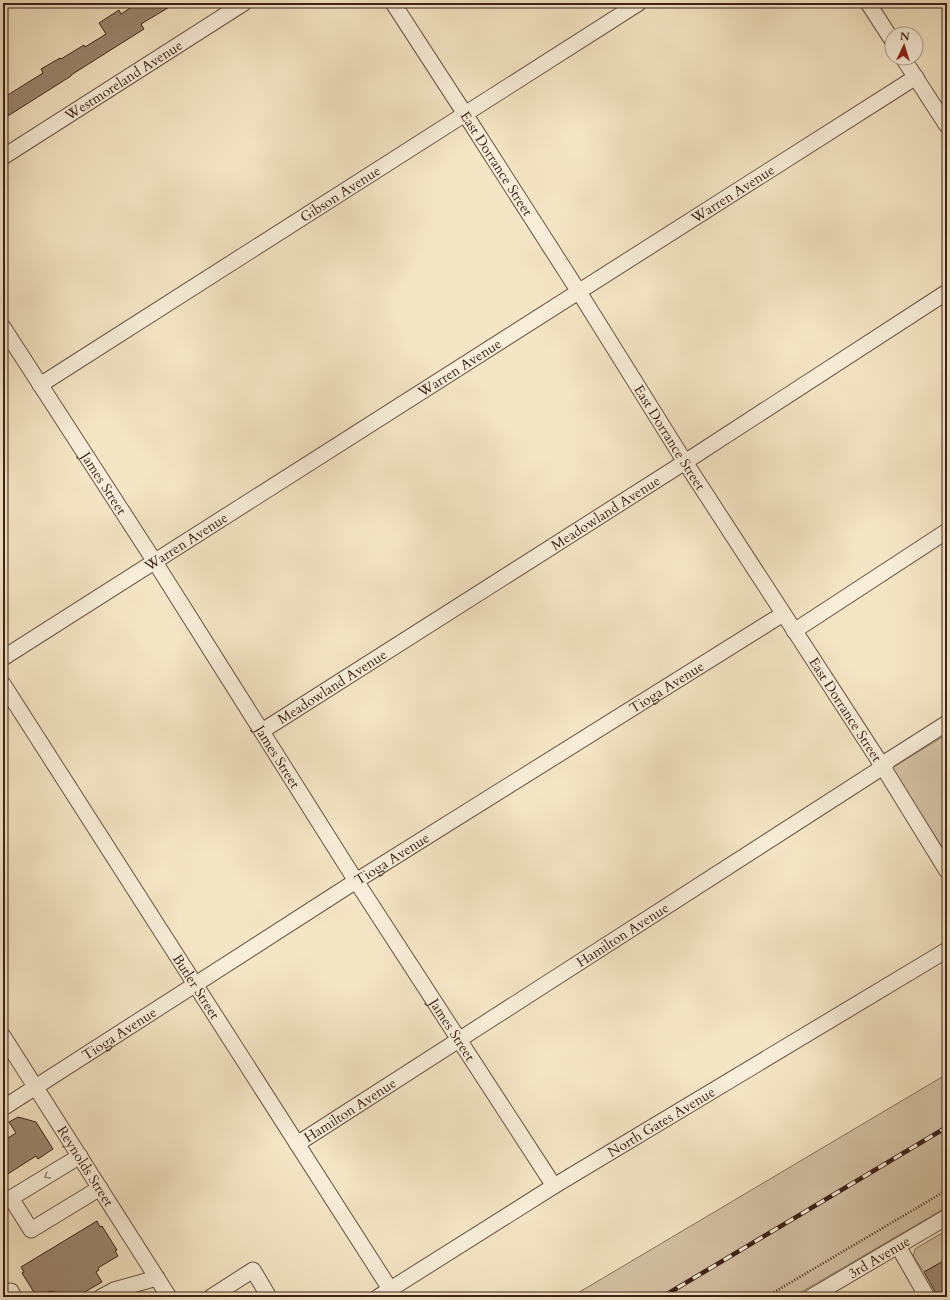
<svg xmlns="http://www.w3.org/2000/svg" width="950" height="1300" font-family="Cardo,serif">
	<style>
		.green { fill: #d5c4a7; stroke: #897460 }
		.building { fill: #9c8871; stroke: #3d2318 }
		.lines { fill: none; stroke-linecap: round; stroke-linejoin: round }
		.minor-casing { stroke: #6b5443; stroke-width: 17 }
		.path { stroke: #3d2318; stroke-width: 2.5; stroke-dasharray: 1 2; stroke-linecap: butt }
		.minor { stroke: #f8eed9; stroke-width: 15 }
		.rail-casing { stroke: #3d2318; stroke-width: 4.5 }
		.rail { stroke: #f8eed9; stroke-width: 3; stroke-dasharray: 9; stroke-linecap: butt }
		.oneway { stroke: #9a8878 }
		.labels { text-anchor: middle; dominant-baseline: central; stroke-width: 3.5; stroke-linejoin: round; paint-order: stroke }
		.street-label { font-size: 14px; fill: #3d2318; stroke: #f8eed9 }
	</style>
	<rect width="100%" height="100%" fill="#f4e5c4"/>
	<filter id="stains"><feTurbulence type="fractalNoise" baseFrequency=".005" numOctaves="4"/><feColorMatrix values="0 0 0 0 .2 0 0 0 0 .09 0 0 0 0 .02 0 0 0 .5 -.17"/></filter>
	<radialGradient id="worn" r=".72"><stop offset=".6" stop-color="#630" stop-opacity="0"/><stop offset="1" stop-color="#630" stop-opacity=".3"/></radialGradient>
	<!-- green -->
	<path class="green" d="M947 734V855L892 768Z
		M947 1074V1207L793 1297H571Z
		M947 1230V1259L924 1272 913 1256 915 1249Z"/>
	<!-- building -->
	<path class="building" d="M138 3H176L141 24 144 29 71 75V76L3 119V98L43 73 41 69 60 58 61 59 84 45 85 47 106 34 99 23 119 10 121 14Z
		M18 1117 36 1122 53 1149 38 1159 36 1156 3 1177V1141L16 1133 9 1122Z
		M97 1221 100 1227 102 1226 117 1250 115 1251 118 1256 98 1268 99 1270 96 1272 102 1282 76 1297H69L68 1295 50 1291 38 1297 36 1293 35 1294 22 1273 24 1272 21 1267Z
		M947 1259V1297H938L924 1272Z"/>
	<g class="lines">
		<!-- minor casing -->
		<g class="minor-casing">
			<g id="minor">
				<path id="s1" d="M393 3 465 114 579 292 685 462 883 767 947 871"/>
				<path d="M868 3 892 40"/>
				<path d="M903 58 947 126"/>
				<path id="s2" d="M3 157 244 3"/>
				<path id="s3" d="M3 327 155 562 356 881 554 1186"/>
				<path id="s4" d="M40 385 639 3"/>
				<path d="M794 631 947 531"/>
				<path id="s5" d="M3 658 916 77"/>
				<path id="s6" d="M3 684 390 1289"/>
				<path id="s7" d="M262 731 685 462 947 292"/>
				<path id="s8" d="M3 1036 169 1297"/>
				<path id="s9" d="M3 1108 356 881 783 614"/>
				<path id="s10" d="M297 1144 883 767 889 760 947 723"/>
				<path d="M80 1156 11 1198 31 1230 100 1188"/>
				<path d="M898 1246 927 1297"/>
				<path d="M3 1296 11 1291 14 1297"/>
				<path d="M101 1297 114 1290 157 1278"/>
				<path d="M211 1297 253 1270 269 1297"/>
				<path id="s11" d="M378 1297 554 1186 947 950"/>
				<path id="s12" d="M811 1297 947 1217"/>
			</g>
		</g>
		<!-- path -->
		<path class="path" d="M766 1297 947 1190"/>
		<!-- minor -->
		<use href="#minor" class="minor"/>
		<!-- rail casing -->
		<g class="rail-casing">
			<path id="rail" d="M662 1297 947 1127"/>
		</g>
		<!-- rail -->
		<use href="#rail" class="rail"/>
	</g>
	<!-- one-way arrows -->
	<defs><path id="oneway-chevron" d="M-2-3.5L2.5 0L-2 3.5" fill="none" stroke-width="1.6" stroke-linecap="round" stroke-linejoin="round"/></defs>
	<use class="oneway" href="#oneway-chevron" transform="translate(47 1176) rotate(149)"/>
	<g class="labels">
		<!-- street labels -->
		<g class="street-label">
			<text stroke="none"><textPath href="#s2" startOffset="143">Westmoreland Avenue</textPath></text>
			<text stroke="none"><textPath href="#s1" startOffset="191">East Dorrance Street</textPath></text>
			<text stroke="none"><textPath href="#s4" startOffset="356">Gibson Avenue</textPath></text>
			<text stroke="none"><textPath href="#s5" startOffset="865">Warren Avenue</textPath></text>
			<text stroke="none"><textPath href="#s5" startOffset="541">Warren Avenue</textPath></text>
			<text stroke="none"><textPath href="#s1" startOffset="515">East Dorrance Street</textPath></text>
			<text stroke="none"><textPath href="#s3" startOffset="186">James Street</textPath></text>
			<text stroke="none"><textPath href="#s7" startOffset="407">Meadowland Avenue</textPath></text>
			<text stroke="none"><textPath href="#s5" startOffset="217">Warren Avenue</textPath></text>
			<text stroke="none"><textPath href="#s7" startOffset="83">Meadowland Avenue</textPath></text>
			<text stroke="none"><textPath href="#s9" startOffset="786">Tioga Avenue</textPath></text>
			<text stroke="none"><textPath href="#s1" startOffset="839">East Dorrance Street</textPath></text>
			<text stroke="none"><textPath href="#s3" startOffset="510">James Street</textPath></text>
			<text stroke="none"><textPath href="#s9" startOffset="462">Tioga Avenue</textPath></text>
			<text stroke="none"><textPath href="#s10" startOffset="387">Hamilton Avenue</textPath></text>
			<text stroke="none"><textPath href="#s6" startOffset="359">Butler Street</textPath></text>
			<text stroke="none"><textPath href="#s3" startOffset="834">James Street</textPath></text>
			<text stroke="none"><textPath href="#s9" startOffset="138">Tioga Avenue</textPath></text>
			<text stroke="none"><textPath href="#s10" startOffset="63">Hamilton Avenue</textPath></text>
			<text stroke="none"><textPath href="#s11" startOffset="333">North Gates Avenue</textPath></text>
			<text stroke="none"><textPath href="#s8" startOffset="154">Reynolds Street</textPath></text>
			<text stroke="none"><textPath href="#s12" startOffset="79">3rd Avenue</textPath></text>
		</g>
	</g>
	<!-- margin -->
	<rect width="950" height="1300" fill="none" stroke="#f4e5c4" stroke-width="16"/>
	<rect x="4" y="4" width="942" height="1292" fill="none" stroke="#3d2318" stroke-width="2"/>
	<rect x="8" y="8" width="934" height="1284" fill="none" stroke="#3d2318"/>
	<!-- north arrow -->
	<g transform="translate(904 46) rotate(4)"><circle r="19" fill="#f8eed9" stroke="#ad9d8c"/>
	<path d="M0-3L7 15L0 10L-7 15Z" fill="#8f2418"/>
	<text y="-6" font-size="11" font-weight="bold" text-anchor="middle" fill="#3d2318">N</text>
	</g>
	<rect width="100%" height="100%" filter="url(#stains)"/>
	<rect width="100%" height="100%" fill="url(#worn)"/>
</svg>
